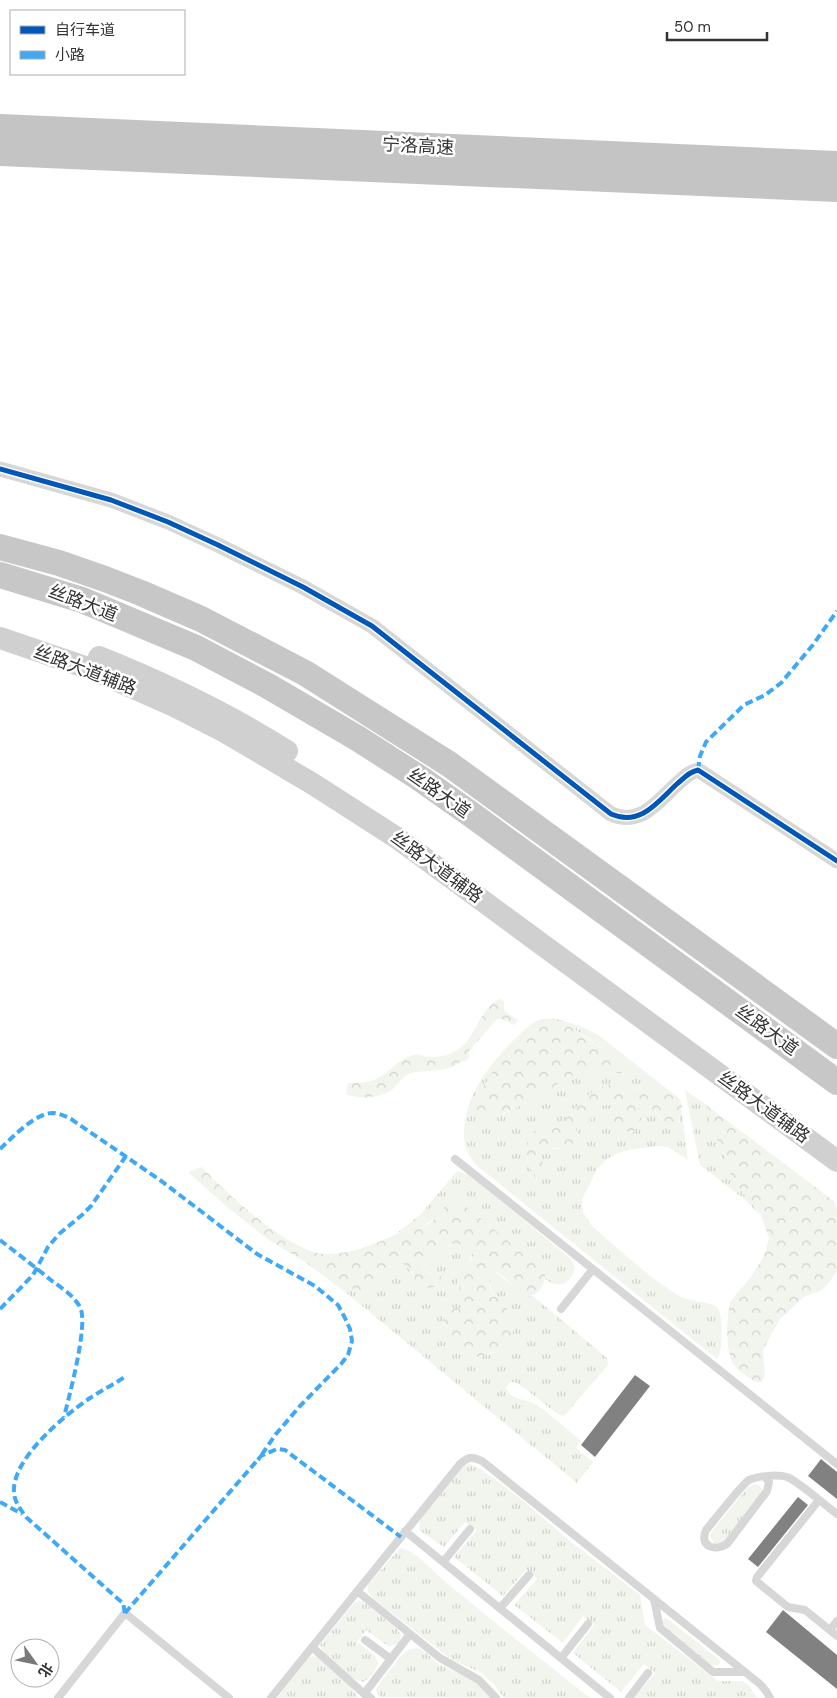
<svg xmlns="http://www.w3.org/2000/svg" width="837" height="1698" font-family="'DM Sans','Noto Sans SC',sans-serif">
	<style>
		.grass { fill: url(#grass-tufts); fill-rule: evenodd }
		.forest { fill: url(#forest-crowns) }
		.building { fill: #818181 }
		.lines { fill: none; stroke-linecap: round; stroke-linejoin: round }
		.service { stroke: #d7d7d7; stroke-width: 8 }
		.minor { stroke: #d7d7d7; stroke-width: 15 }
		.secondary { stroke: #d0d0d0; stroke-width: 22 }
		.trunk { stroke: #c7c7c7; stroke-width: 26 }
		.motorway { stroke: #c4c4c4; stroke-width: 28 }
		.quiet { stroke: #3fa9f5; stroke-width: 4; stroke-dasharray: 8 4; stroke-linecap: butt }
		.cycleway-casing { stroke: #fff; stroke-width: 8 }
		.cycleway { stroke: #0057b8; stroke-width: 5 }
		.labels { text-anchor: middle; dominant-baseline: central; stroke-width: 5; stroke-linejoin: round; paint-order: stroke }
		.street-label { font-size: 18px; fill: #333; stroke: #fff }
	</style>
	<defs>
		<pattern id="grass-tufts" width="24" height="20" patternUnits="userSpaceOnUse" patternTransform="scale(1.25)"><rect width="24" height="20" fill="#f1f5ed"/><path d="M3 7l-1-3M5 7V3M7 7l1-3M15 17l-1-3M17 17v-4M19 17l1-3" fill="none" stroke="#cfd2cc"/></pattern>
		<pattern id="forest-crowns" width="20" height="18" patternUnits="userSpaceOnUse" patternTransform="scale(1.25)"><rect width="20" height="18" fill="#f1f5ed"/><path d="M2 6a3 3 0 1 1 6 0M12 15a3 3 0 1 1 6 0" fill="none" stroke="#cfd2cc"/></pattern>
	</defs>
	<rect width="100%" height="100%" fill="#fff"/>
	<!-- grass -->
	<path class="grass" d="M553 1018 580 1026 597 1034 680 1099 688 1160 668 1147 658 1146 629 1150 618 1153 607 1159 598 1168 582 1199 583 1212 592 1226C620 1250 648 1277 679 1296 690 1302 714 1302 718 1308 723 1315 723 1353 717 1359L476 1165C471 1158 467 1153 465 1145 458 1104 489 1063 517 1037 523 1031 530 1024 538 1020 543 1018 548 1019 553 1018ZM557 1021C585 1032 610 1055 633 1074L583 1071 571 1076 535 1098 503 1114 469 1112 494 1071 518 1039ZM617 1086 628 1089 645 1088 673 1095 682 1105 679 1114 680 1123 670 1125 661 1119 654 1110 638 1108 636 1109 642 1117 639 1125 634 1132C613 1129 613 1125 620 1106L617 1103 602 1105 591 1120 574 1125 579 1137C573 1142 566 1149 558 1149 551 1149 549 1146 543 1151L535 1176C531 1168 524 1157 529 1148L553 1124 559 1125Z
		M685 1090 706 1105 713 1135 719 1142 725 1154V1166L762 1217 744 1199 700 1165Z
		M457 1171 469 1175 571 1259 575 1267C571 1284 559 1290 545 1279V1272L458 1200 423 1227 418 1228 415 1226 397 1233 420 1215Z
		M457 1243 465 1246 472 1253 466 1271 457 1286 465 1299V1307L444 1327 447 1334 477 1357 498 1352 500 1300C491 1294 488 1284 490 1274L494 1271 525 1295 533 1296 607 1358 608 1365 564 1416 556 1413 519 1384 513 1382H510L506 1388C511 1400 522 1398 533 1403 550 1413 565 1428 581 1441L576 1448 593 1462 577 1483 344 1291 349 1288 359 1290 365 1294 391 1267 404 1264 410 1268 411 1273 434 1287 442 1286 434 1274 422 1270 425 1265 439 1258V1251L444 1247Z
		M469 1464C485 1466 553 1527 570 1541 593 1559 617 1577 640 1595L645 1625 718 1681H743L750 1687 757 1698H634L655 1673 644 1664 621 1692 573 1653 594 1625 583 1616 563 1643 514 1605 537 1579 526 1570 503 1596 454 1557 477 1530 465 1522 444 1547 419 1530 420 1519 460 1470 464 1466Z
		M754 1484 759 1485 762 1489 760 1496 722 1544 714 1543 710 1536 713 1530 747 1488Z
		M400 1548C413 1549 430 1568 440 1577 489 1619 540 1658 590 1698H504L493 1683 480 1672 452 1660 374 1599 368 1592V1585Z
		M358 1601 364 1602 398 1630 401 1636 399 1643 389 1647 366 1630 357 1642 375 1656 378 1663 374 1673 364 1682C351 1682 332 1660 323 1651L320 1645 354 1603Z
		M665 1617 717 1658 720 1661 719 1665 709 1666 665 1629 663 1622Z
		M418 1648 427 1653 438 1664 476 1681 491 1698 380 1697 376 1690 381 1681 403 1654 410 1649Z
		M313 1656 320 1658 349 1685 359 1698H277L307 1660Z"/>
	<!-- forest -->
	<path class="forest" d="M499 999 504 1001V1011L518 1020 514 1025 502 1019H497L469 1051 468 1054 470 1056 466 1061C459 1061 456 1066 449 1068 437 1072 423 1070 411 1073 403 1075 399 1084 394 1088 382 1098 359 1100 346 1094L348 1083C358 1083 370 1083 378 1078 390 1072 401 1057 414 1055 419 1054 425 1057 429 1057 442 1058 456 1053 465 1044 477 1030 482 1008 499 999Z
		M544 1020 557 1021 569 1026 611 1055 634 1074 584 1071 571 1076 535 1098 502 1114 468 1112C489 1079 508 1039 544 1020Z
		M609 1085 617 1086 628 1089 645 1088 673 1095 678 1098 682 1106 679 1114V1126C667 1129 662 1117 654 1110L638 1108 636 1109 641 1113 642 1117 639 1125 634 1132C627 1132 615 1131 614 1121 614 1117 618 1110 619 1106L616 1103 603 1105C593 1117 591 1123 574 1125L579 1137C567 1157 554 1143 543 1151L541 1159 545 1166 542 1177 537 1179C531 1172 527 1160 527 1151 529 1147 527 1143 529 1138 533 1131 539 1126 545 1122L559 1124C577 1110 585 1090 609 1085Z
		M706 1105 834 1201 837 1209V1271L830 1281 822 1290 804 1297 780 1319 767 1342 763 1351 765 1376 761 1382H756L748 1377 738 1370 732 1363 728 1347 727 1328 729 1306 732 1299 751 1277 764 1256 769 1238 761 1214 744 1194 725 1166V1154L719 1142 713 1135Z
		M202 1167C226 1193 290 1253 325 1254 356 1255 387 1238 415 1226 428 1233 438 1212 447 1205 450 1203 454 1201 458 1200L546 1272C544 1284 542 1294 528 1296 515 1291 507 1276 494 1271L490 1274C489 1279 489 1287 492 1292 494 1296 497 1297 500 1300 511 1311 520 1337 506 1348 502 1351 496 1352 491 1353 487 1355 481 1357 476 1357 459 1357 439 1334 444 1317 445 1314 449 1311 451 1308H462L465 1307C465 1293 447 1278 466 1271L465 1264 471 1260 472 1253C462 1242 451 1240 439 1251V1258L425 1265 422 1269 426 1272 443 1277 445 1281 442 1286 419 1289 412 1287 415 1276 404 1264 391 1267 365 1294 359 1290 349 1288 344 1291 305 1262 269 1240 227 1207 188 1172Z"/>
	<!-- building -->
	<path class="building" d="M635 1375 650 1386 595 1457 581 1445Z
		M821 1459 837 1472V1499L808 1476Z
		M798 1497 808 1505 758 1567 748 1559Z
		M783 1610 837 1655V1689L766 1632Z"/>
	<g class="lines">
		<!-- service -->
		<path class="service" d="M455 1159 837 1464
			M561 1309 593 1269
			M766 1478 769 1482 767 1491 727 1544C714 1552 699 1546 706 1530 713 1522 742 1484 749 1480 758 1476 778 1474 787 1477 798 1481 826 1506 837 1514
			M819 1500 757 1577 756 1581 788 1607 805 1610 837 1636
			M405 1531 610 1698
			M443 1562 470 1529
			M357 1591 440 1658 479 1680 496 1698
			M654 1599 660 1628 713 1672H745
			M500 1608 529 1575
			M830 1630 837 1621
			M365 1640 391 1659
			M312 1647 361 1691 371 1698
			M561 1658 588 1624
			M364 1694 410 1634
			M58 1698 125 1613 229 1698
			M271 1698 460 1464C468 1457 472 1456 482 1461L760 1684 766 1691 770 1698
			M629 1698 648 1673"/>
		<!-- minor -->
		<path class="minor" d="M0 469 111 500 168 522 218 545 303 587 372 626 611 814C641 827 658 801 678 783 685 777 689 772 698 770L837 861"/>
		<!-- secondary -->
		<path class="secondary" d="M0 638 88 668 174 706 225 732 313 784 397 838 837 1161
			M99 657C164 683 227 713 287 751"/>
		<!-- trunk -->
		<path class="trunk" d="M0 547 59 563 105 579 141 593 201 619 305 673 449 764 837 1046
			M0 575 82 600 196 648 268 686 357 738 418 777 472 815 837 1082"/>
		<!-- motorway -->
		<path class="motorway" d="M0 128 837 165
			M0 152 837 188"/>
		<!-- quiet -->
		<path class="quiet" d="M698 770 700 756 706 742 744 705 765 695 781 683 812 646 837 611
			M0 1149C13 1137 34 1114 52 1113 59 1113 65 1116 71 1119L160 1180 257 1254 315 1286 338 1305 345 1318 350 1329 352 1341 348 1355 341 1364 300 1406 276 1434 258 1460
			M0 1240C17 1253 35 1267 52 1281 62 1288 74 1296 80 1307 89 1323 69 1397 64 1417
			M0 1309 33 1275 48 1247 59 1234 82 1215 91 1206 126 1156
			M0 1502 22 1514
			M125 1613 261 1456 277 1449 285 1450 401 1537
			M125 1613 123 1603 118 1599 26 1517C21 1510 15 1503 14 1493 11 1459 65 1415 90 1398 102 1390 115 1384 126 1376"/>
		<!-- cycleway casing -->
		<g class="cycleway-casing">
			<path id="cycleway" d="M0 469 111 500 168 522 218 545 303 587 372 626 611 814C641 827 658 801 678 783 685 777 689 772 698 770L837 861"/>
		</g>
		<!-- cycleway -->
		<use href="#cycleway" class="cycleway"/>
	</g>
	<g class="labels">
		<!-- street labels -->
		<g class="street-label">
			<text transform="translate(418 146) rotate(3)">宁洛高速</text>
			<text transform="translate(83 603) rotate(21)">丝路大道</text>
			<text transform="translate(85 670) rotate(21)">丝路大道辅路</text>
			<text transform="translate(439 793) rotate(35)">丝路大道</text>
			<text transform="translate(437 867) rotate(36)">丝路大道辅路</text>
			<text transform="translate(767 1030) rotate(36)">丝路大道</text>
			<text transform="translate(764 1107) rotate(36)">丝路大道辅路</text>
		</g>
	</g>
	<!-- legend -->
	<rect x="10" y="10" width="175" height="65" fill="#ffffff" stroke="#adadad"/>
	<rect x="20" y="26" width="25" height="8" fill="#0057b8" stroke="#adadad"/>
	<text x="55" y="35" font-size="15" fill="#333333">自行车道</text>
	<rect x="20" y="51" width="25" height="8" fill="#3fa9f5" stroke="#adadad"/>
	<text x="55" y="60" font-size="15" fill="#333333">小路</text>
	<!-- north arrow -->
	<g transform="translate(35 1663) rotate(123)"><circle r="24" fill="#ffffff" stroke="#adadad"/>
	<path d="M0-4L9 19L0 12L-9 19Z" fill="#7a7a7a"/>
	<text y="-8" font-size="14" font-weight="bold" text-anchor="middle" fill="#333333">北</text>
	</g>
	<!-- scale -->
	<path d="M667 32v8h100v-8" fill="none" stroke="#333333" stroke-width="2.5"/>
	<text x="674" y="32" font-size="15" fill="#333333" stroke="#ffffff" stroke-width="4" paint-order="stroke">50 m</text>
</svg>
